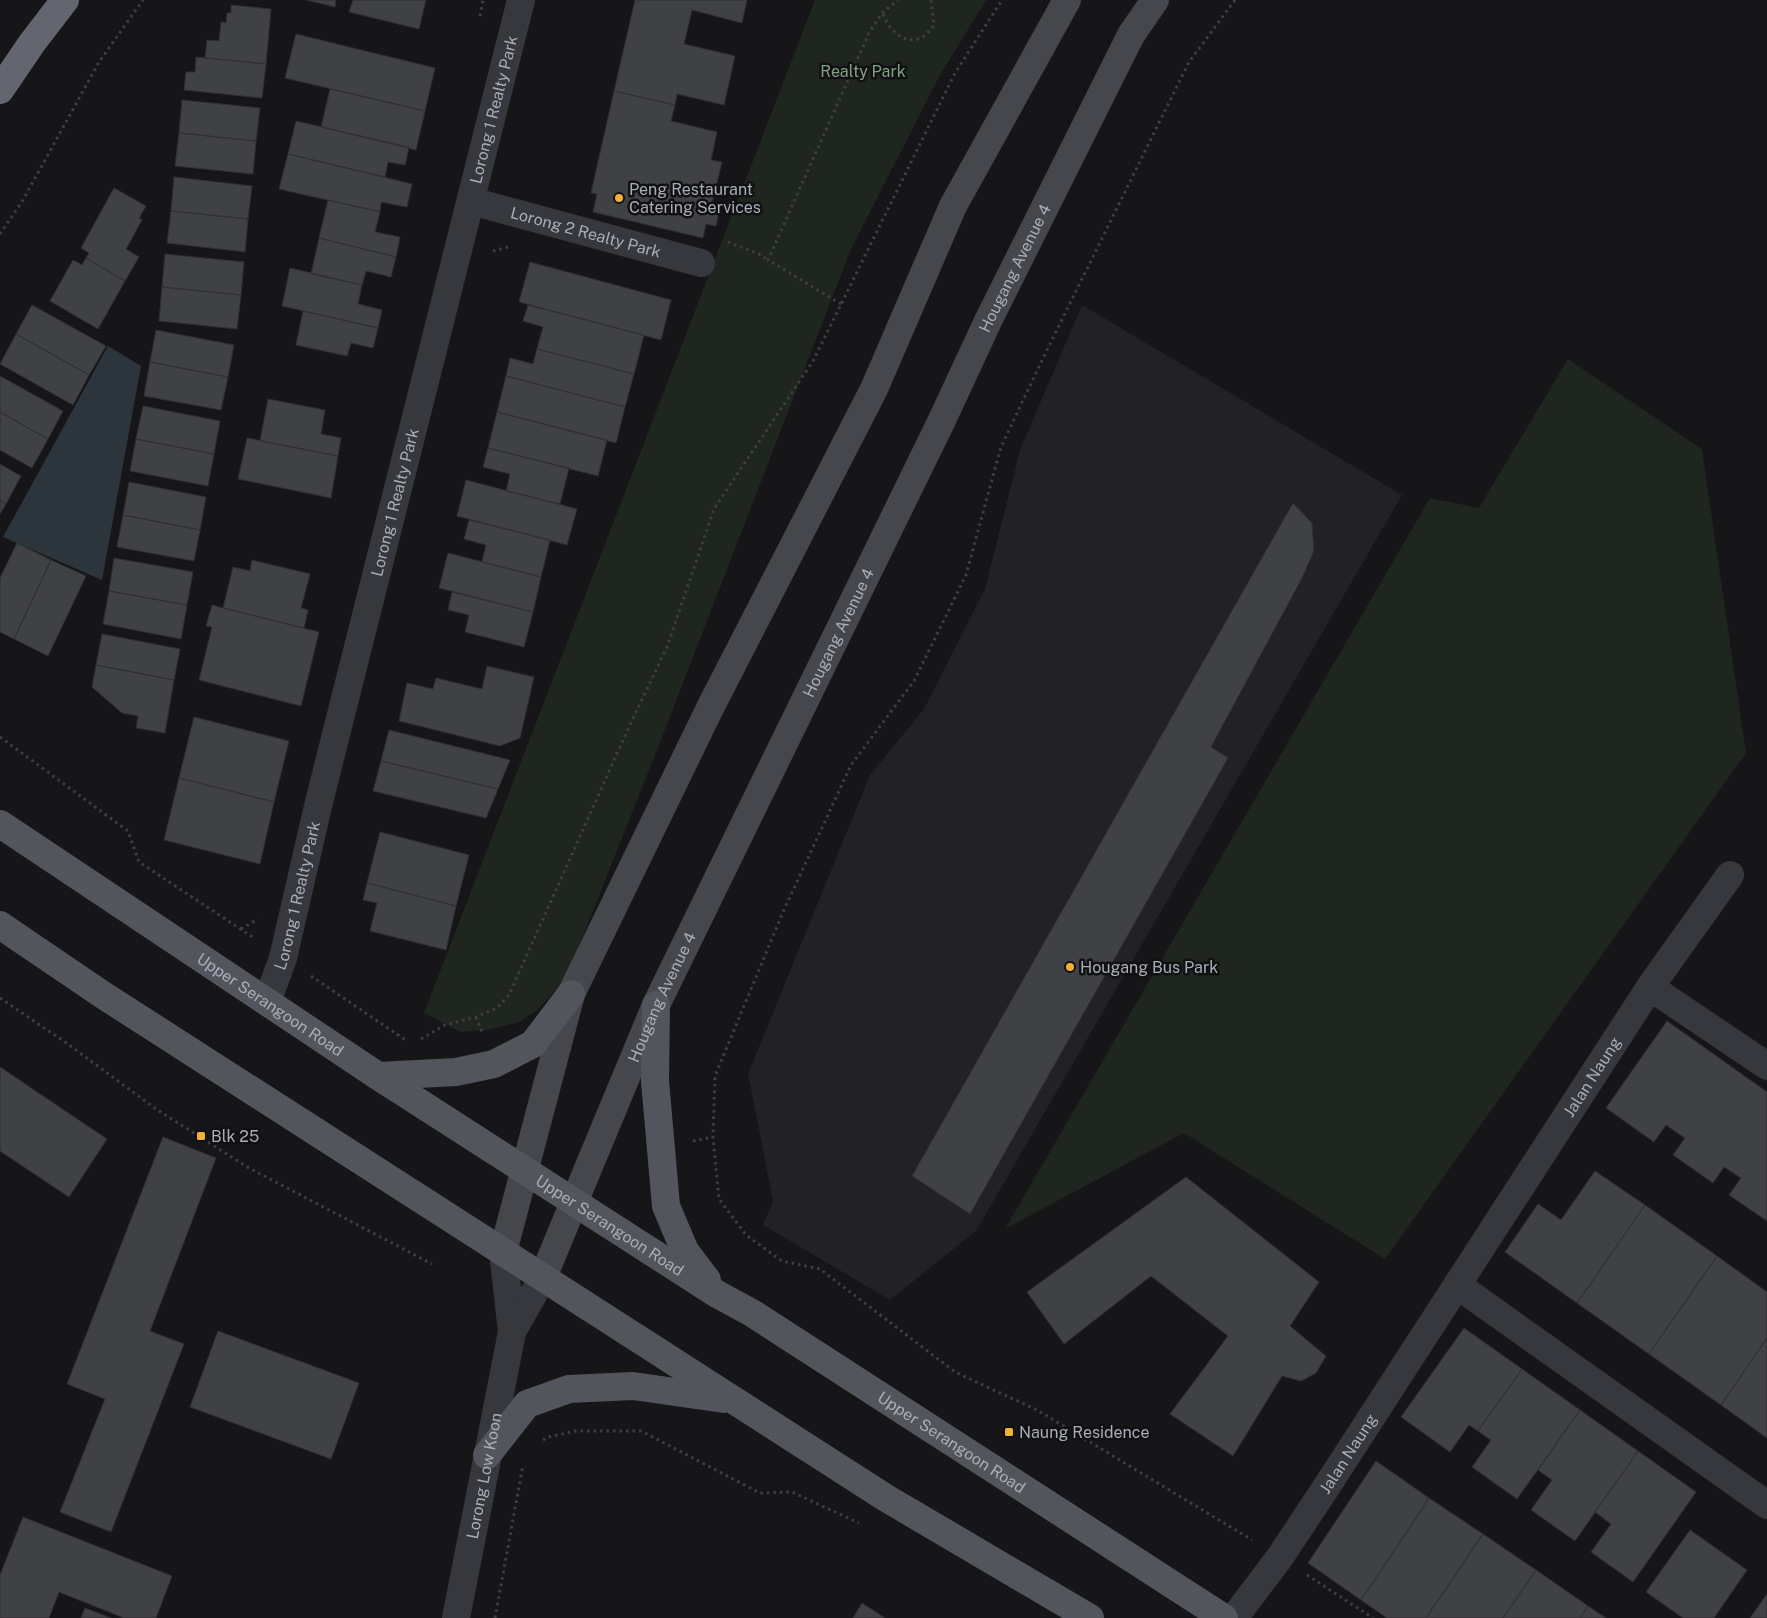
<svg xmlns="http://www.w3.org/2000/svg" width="1767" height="1618" font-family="'Public Sans',sans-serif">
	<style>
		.built { fill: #222225 }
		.green { fill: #1e261f }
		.water { fill: #2c353c }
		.building { fill: #404145; stroke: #303034 }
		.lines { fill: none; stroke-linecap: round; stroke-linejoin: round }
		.path { stroke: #3d3f44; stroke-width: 3; stroke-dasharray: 2.5 4; stroke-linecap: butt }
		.street { stroke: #37383d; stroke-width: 28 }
		.secondary { stroke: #45474d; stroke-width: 28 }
		.primary { stroke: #53555c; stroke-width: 28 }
		.highway { stroke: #63666e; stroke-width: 28 }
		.poi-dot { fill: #f2b134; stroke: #111113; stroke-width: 2 }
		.labels { text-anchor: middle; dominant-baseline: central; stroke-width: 5; stroke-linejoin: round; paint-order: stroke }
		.park-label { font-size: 16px; fill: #7fa381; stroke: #111113 }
		.street-label { font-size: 16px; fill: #a8adb8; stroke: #111113 }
		.poi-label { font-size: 16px; fill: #a8adb8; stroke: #111113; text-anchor: start }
	</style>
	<rect width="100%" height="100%" fill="#161618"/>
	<!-- built -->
	<path class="built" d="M1082 305 1402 495 976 1231 890 1300 763 1225 773 1201 748 1074 870 775 924 709 985 589 1020 450Z"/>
	<!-- green -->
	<path class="green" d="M815 0H986L939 77 851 249 659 745 565 981 537 1010 520 1022 487 1030 461 1032 424 1013Z
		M1568 359 1702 449 1746 753 1385 1259 1184 1133 1005 1229 1430 498 1479 508Z"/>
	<!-- water -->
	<path class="water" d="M108 346 141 366 102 580 3 537Z"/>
	<!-- building -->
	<path class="building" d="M306 0H336L335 7Z
		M353 0H426L419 29 349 12Z
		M635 0H747L742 23 692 10 684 44 735 56 724 105 677 94 675 105 614 91Z
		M231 5 271 9 266 64 205 58 207 40 219 41 221 22 226 23 227 13H231Z
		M296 34 435 68 425 111 285 78Z
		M196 57 266 64 262 98 184 90 186 72H195Z
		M330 89 425 111 416 150 321 127Z
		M614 91 675 105 671 121 717 132 711 160 722 162 712 203 721 204 716 226 706 224 703 238 593 212 597 194 591 193Z
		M182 100 260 108 256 141 179 133Z
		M296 121 409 147 405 165 388 162 385 177 288 154Z
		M179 133 256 141 253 174 175 166Z
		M288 154 412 184 407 207 381 202 380 212 279 189Z
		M174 177 252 186 248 219 171 211Z
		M114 188 146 206 139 218 142 220 126 249 139 257 125 281 86 258 89 253 81 248Z
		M328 200 380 212 375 232 400 237 396 257 319 238Z
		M171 211 248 219 245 252 167 243Z
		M319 238 396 257 391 277 366 271 362 285 311 274Z
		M165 254 244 262 241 295 162 287Z
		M86 258 125 281 98 329 50 301 73 260 82 265Z
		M530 262 671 300 661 340 519 302Z
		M290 268 362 285 358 304 382 310 378 328 282 306Z
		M162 287 241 295 237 329 159 321Z
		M32 305 106 346 89 375 16 334Z
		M528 305 644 335 634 374 537 349 543 327 523 321Z
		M303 311 378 328 373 348 351 343 347 356 296 345Z
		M156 330 234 345 228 377 150 362Z
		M16 334 89 375 73 405 0 364Z
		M537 349 634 374 625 407 506 376 510 358 533 364Z
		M150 362 228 377 221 410 144 396Z
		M0 376 63 411 48 439 0 412Z
		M506 376 625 407 616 443 497 412Z
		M268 399 325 410 321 434 341 438 338 456 260 441Z
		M143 406 220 421 214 454 136 439Z
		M0 412 48 439 32 468 0 450Z
		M497 412 607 440 598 476 488 448Z
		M247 438 338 456 331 498 238 479Z
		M136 439 214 454 208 486 130 471Z
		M488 448 569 468 560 504 506 491 510 474 483 467Z
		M0 464 21 476 6 504 0 501Z
		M466 480 577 509 567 545 457 516Z
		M129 482 206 497 200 530 123 515Z
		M0 501 6 504 0 514Z
		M1293 503 1312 523 1314 551 1302 578 1211 747 1228 758 970 1214 912 1176Z
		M123 515 200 530 194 561 117 547Z
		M469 520 550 540 541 577 482 562 486 545 464 539Z
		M17 543 51 560 14 639 0 632V578Z
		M448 553 541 577 533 612 439 588Z
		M114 558 193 572 187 605 109 591Z
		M51 560 86 576 48 656 14 639Z
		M252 560 310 574 301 608 308 610 304 628 223 608 233 567 250 571Z
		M109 591 187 605 181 639 103 624Z
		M452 592 533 612 524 647 465 632 469 615 448 610Z
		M212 605 319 632 301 706 199 680 212 627 206 626Z
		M102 634 180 649 174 680 96 665Z
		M96 665 174 680 165 733 136 728 138 716 122 713 92 687Z
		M487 666 534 677 520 738 500 746 399 721 407 683 433 689 436 678 482 689Z
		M194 717 289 741 274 802 179 778Z
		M389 730 510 760 498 789 381 761Z
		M381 761 498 789 486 818 373 791Z
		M179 778 274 802 260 864 164 840Z
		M380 832 469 855 456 906 367 883Z
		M367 883 456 906 446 950 370 931 377 903 363 900Z
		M1667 1021 1767 1092V1221L1729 1195 1741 1178 1724 1167 1713 1183 1673 1155 1685 1138 1666 1125 1654 1142 1606 1108Z
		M0 1067 107 1139 69 1197 0 1151Z
		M163 1137 216 1158 150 1331 184 1344 111 1532 60 1512 105 1399 67 1384Z
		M1595 1171 1645 1205 1577 1303 1505 1252 1538 1204 1561 1220Z
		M1186 1177 1319 1282 1290 1326 1326 1356 1316 1373 1301 1381 1282 1376 1233 1456 1170 1414 1228 1336 1151 1276 1064 1344 1027 1292Z
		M1645 1205 1717 1256 1649 1354 1577 1303Z
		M1717 1256 1767 1292V1338L1721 1405 1649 1354Z
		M1464 1328 1522 1369 1478 1431 1469 1425 1450 1452 1401 1417Z
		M218 1331 359 1383 331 1459 190 1407Z
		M1767 1338V1438L1721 1405Z
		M1522 1369 1580 1410 1517 1499 1472 1467 1491 1440 1478 1431Z
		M1580 1410 1638 1451 1575 1541 1531 1510 1552 1480 1538 1470Z
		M1638 1451 1696 1492 1633 1582 1591 1552 1611 1524 1595 1512Z
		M1376 1461 1429 1498 1361 1600 1308 1563Z
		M1429 1498 1483 1534 1426 1618H1387L1361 1600Z
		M23 1517 172 1576 156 1618H124L59 1592 49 1618H0V1575Z
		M1690 1530 1747 1570 1714 1618H1683L1646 1592Z
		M1483 1534 1536 1570 1503 1618H1426Z
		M1536 1570 1588 1606 1580 1618H1503Z
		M1767 1594V1618H1750Z
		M862 1603 885 1618H853Z
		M1588 1606 1606 1618H1580Z
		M85 1608 111 1618H81Z"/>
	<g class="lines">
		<!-- path -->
		<path class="path" d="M1235 0 1189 62 1046 352 1001 447 966 575 914 681 851 765 783 912 715 1076 713 1137 719 1199 746 1235 782 1261 820 1269 955 1372 1037 1410 1252 1540
			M883 14C892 38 917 52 934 25L931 0
			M480 16 483 0
			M0 234 23 200 99 62 143 0
			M728 242 759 254 768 260
			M493 251 508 247
			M841 304 768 260 869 33 882 13 898 0
			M0 737 128 831 139 862 254 938
			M241 929 258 919
			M311 976 407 1041
			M0 998 65 1042 156 1109 249 1168 432 1264
			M476 1017 482 1032
			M421 1039 445 1025 476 1017 497 1008 509 995 628 729 667 647 714 509 813 361 955 73 1002 0
			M693 1141 713 1137
			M543 1440 548 1437 576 1431H641L760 1493 792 1492 859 1523
			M1307 1575 1373 1618
			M495 1618 523 1465"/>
		<!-- street -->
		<g class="street">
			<path id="s1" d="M471 201 701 263"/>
			<path d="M1650 987 1767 1066"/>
			<path id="s2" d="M267 1002 283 958 319 802 521 0"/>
			<path d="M503 1252 512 1332"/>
			<path d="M1457 1285 1767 1505"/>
			<path id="s3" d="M456 1618 512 1332 543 1277"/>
			<path id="s4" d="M1234 1618 1280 1557 1327 1486 1650 987 1730 875"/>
		</g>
		<!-- secondary -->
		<g class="secondary">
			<path d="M503 1252 571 994 710 708 874 389 953 206 1067 0"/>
			<path id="s5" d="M543 1277 656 1005 942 420 988 321 1131 35 1155 0"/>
		</g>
		<!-- primary -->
		<g class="primary">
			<path id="s6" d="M0 824 378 1076 717 1294 752 1313 1224 1618"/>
			<path d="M0 925 103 995 886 1498 1090 1618"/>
			<path d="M656 1005 655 1081 666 1206 685 1251 707 1280"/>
			<path d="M378 1076 456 1072 494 1064 533 1044 571 994"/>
			<path d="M487 1455 527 1404 569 1389 633 1386 724 1399"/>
		</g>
		<!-- highway -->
		<path class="highway" d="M0 90 32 43 65 0"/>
	</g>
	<!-- markers -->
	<g class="poi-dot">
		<circle cx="619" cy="198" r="5"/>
		<circle cx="1070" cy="967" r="5"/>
		<rect x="196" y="1131" width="10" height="10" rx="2.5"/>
		<rect x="1004" y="1427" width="10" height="10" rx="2.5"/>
	</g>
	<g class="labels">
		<!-- park labels -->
		<g class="park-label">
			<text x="863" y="71">Realty Park</text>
		</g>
		<!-- street labels -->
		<g class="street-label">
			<text stroke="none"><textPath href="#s2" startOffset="921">Lorong 1 Realty Park</textPath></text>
			<text stroke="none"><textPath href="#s1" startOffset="119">Lorong 2 Realty Park</textPath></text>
			<text stroke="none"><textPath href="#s5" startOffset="1114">Hougang Avenue 4</textPath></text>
			<text stroke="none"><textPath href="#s2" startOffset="516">Lorong 1 Realty Park</textPath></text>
			<text stroke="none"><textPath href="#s5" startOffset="709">Hougang Avenue 4</textPath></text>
			<text stroke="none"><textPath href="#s2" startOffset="111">Lorong 1 Realty Park</textPath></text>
			<text stroke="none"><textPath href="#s5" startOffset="304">Hougang Avenue 4</textPath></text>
			<text stroke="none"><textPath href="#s6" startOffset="325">Upper Serangoon Road</textPath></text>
			<text stroke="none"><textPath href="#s4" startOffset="649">Jalan Naung</textPath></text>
			<text stroke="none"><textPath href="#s6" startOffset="730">Upper Serangoon Road</textPath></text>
			<text stroke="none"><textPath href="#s6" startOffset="1135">Upper Serangoon Road</textPath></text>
			<text stroke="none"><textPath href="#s4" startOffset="200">Jalan Naung</textPath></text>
			<text stroke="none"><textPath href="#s3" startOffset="145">Lorong Low Koon</textPath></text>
		</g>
		<!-- poi labels -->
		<g class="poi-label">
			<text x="629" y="189">Peng Restaurant<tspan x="629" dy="18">Catering Services</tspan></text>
			<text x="1080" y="967">Hougang Bus Park</text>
			<text x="211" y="1136">Blk 25</text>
			<text x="1019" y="1432">Naung Residence</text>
		</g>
	</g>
</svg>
